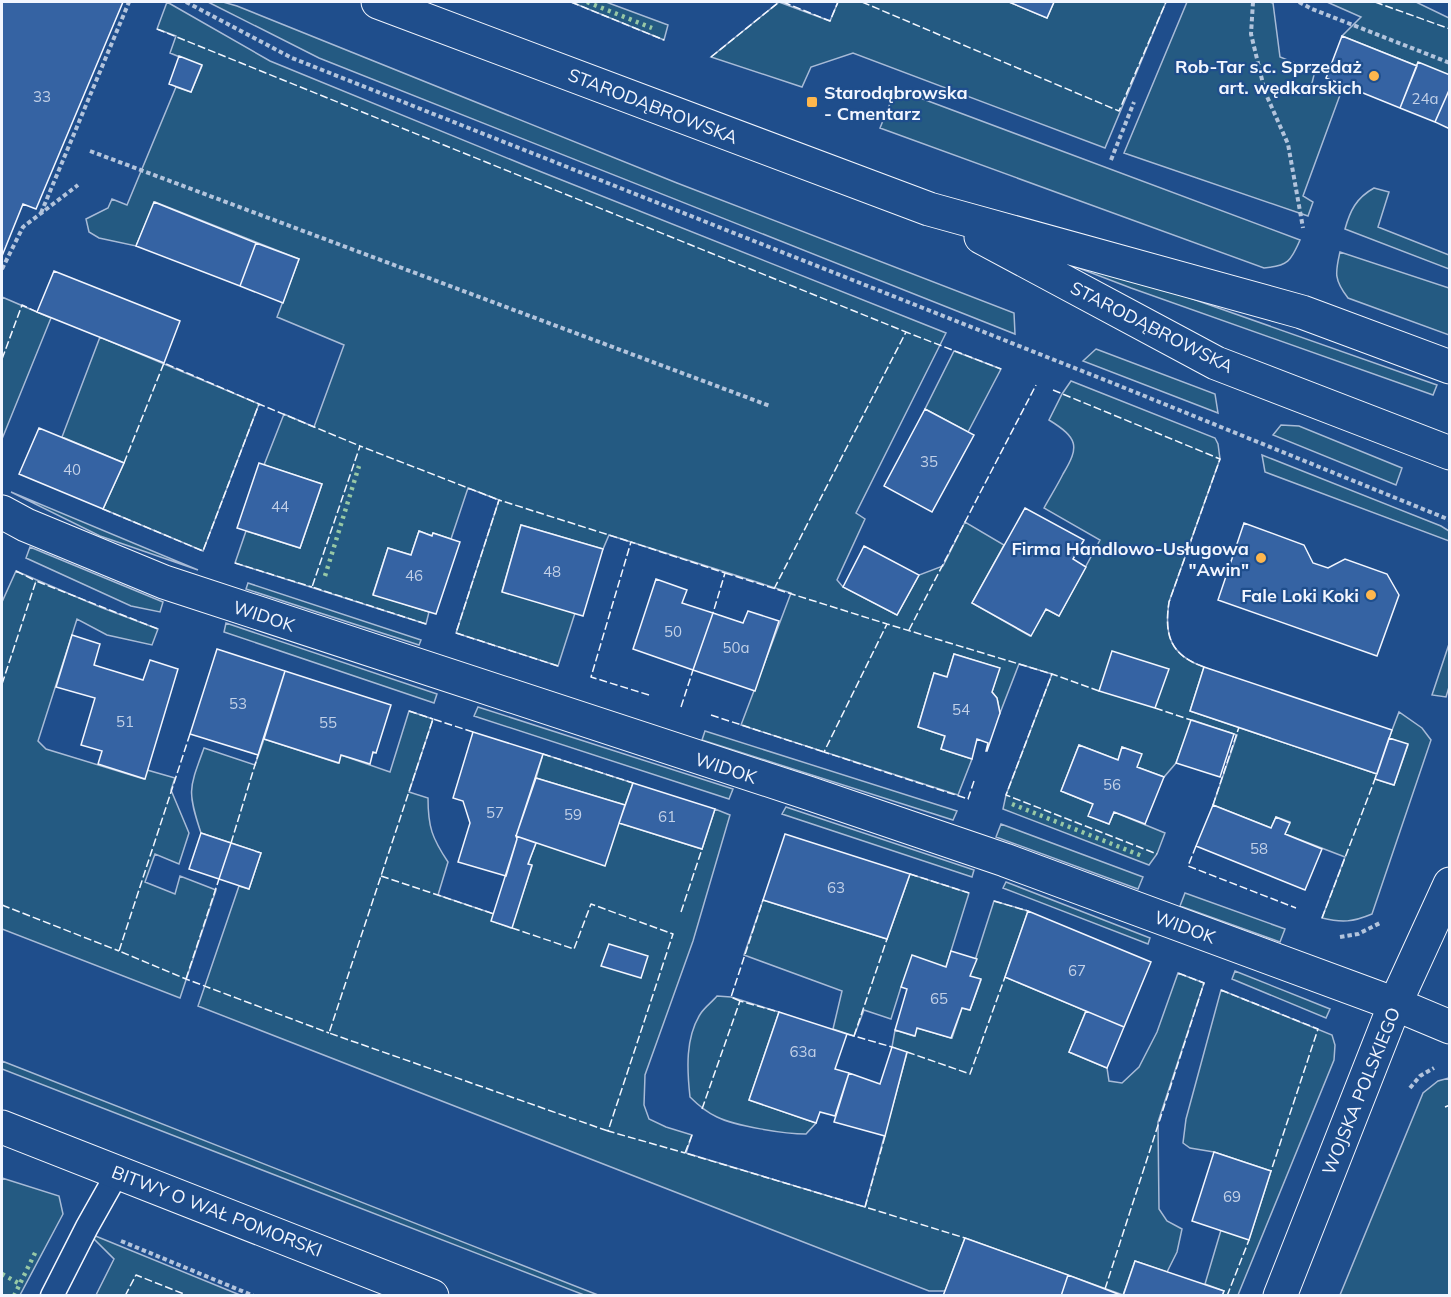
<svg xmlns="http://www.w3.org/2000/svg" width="1451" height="1297" font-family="Mulish,sans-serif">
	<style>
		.green { fill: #245a82; stroke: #a8bbd7; stroke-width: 1.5 }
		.building { fill: #3563a3; stroke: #f2f6ff; stroke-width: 1.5 }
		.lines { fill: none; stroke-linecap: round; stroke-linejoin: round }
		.service-casing { stroke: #f2f6ff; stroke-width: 25 }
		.minor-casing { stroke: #f2f6ff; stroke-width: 35 }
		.tertiary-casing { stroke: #f2f6ff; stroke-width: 35 }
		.path { stroke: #b3c4dc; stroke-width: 4; stroke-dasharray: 4.5 3; stroke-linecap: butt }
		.service { stroke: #1f4e8c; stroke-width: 22 }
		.minor { stroke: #1f4e8c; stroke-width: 33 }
		.tertiary { stroke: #1f4e8c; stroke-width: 33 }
		.hedge { stroke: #97c8a6; stroke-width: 4.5; stroke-dasharray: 3 4.5; stroke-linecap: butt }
		.fence { stroke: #f2f6ff; stroke-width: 1.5; stroke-dasharray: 8 3; stroke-linecap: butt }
		.poi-dot { fill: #ffb74d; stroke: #1f4e8c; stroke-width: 2 }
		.labels { text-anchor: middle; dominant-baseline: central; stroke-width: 4.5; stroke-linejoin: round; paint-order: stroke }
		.number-label { font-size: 15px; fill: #c3d1e8 }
		.poi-label { font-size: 18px; font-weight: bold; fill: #f2f6ff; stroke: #1f4e8c; text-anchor: end }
		.street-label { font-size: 18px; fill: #f2f6ff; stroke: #1f4e8c }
	</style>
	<rect width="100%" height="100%" fill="#1f4e8c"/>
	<!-- green -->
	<path class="green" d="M167 2 270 61 529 167 946 333 856 513 865 519 837 580 843 587 897 615 919 575 943 566 965 522 1004 545 972 603 1030 636 1046 609 1059 616 1100 540 1044 508C1050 497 1057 486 1063 474 1080 446 1078 438 1049 420L1062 394 1071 381 1215 438 1218 444 1220 459 1169 602C1164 635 1170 655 1204 667L1190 711 1377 774 1375 779 1394 785 1408 745 1389 738 1399 712 1422 728 1431 740 1372 914C1353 922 1342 923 1322 918L1345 857 1285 834 1290 822 1276 817 1271 828 1213 805 1237 735 1192 720 1176 763 1164 777 1137 767 1141 754 1122 747 1118 760 1079 745 1061 791 1093 804 1089 816 1109 824 1114 812 1165 833 1157 854 1149 865 1003 809 1006 795 1052 674 1019 664 1000 713 997 698 992 692 999 668 954 654 947 677 934 673 918 727 945 736 941 749 972 759 958 795 741 725 791 593 609 535 603 549 521 525 502 591 575 613 558 666 456 633 499 500 468 488 451 539 433 533 432 536 419 531 411 555 388 548 373 594 429 612 426 624 235 563 246 531 300 548 322 484 264 465 284 414 314 427 344 345 277 317 299 259 155 202 136 246 99 238 89 232 86 219 108 208 112 199 127 205 176 87 191 92 202 66 170 53 176 36 157 29Z
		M208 2H223L237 6 677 183 1014 313 1015 334 319 58Z
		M571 2H606L668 25 664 40Z
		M779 2 830 21 838 2H1009L1047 18 1054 2H1166L1105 148 853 53 811 67 802 87 711 57Z
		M1187 2H1269L1273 3 1280 57 1315 71 1312 83 1340 95 1303 196 1313 202 1308 216 1124 153Z
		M1327 2H1416L1449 18V75L1417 66 1342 36 1361 17Z
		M896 89 1300 240C1291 261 1288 266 1264 268L880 128Z
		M1374 188 1389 192 1378 227 1449 255V269L1345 229C1350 211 1356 198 1374 188Z
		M1008 241 1136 279 1437 385 1433 395 1131 288Z
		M1340 252 1449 288V335L1348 298C1334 280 1335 273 1340 252Z
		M2 297 51 318 2 439Z
		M100 337 259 404 203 551 103 509 124 463 62 437Z
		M1096 349 1215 394 1218 413 1083 361Z
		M954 351 1001 369 968 432 925 409Z
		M1281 425 1299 426 1402 468 1396 485 1273 435Z
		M1262 455 1441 526 1449 531V541L1265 472Z
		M11 492 198 570 100 536Z
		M30 547 163 602 160 612 131 606 26 558Z
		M16 571 100 607 158 629 152 645 107 635 77 619 38 741 46 749 144 779 147 770 175 778 171 790 189 833 179 864 155 854 145 882 175 894 180 876 216 890 180 998 2 929V602Z
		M248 583 421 640 419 645 246 589Z
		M226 623 437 694 434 703 224 632Z
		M1449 644V687L1446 697 1432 695Z
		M478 707 733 789 729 799 474 716Z
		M409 711 433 719 409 792 428 798C428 827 432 838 448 862L438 895 494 914 492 921 511 928 532 866 528 864 536 843 619 823 702 849 715 809 730 815 693 941 645 1075 644 1105 649 1119 666 1127 692 1135 686 1153 865 1207 907 1053 892 1047 895 1030 914 1036 917 1028 952 1038 962 1008 970 1010 981 980 970 976 994 901 1028 911 1005 977 1086 1011 1069 1052 1107 1068 1109 1081 1122 1083 1139 1067 1157 1032 1178 973 1204 983 1158 1122 1159 1209 1167 1221 1182 1229 1177 1252 1167 1272 1135 1261 1123 1295 965 1238 945 1291H929L198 1006 239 886 249 889 261 853 201 833C187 791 189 789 204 748L255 765 264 739 338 763 341 755 390 772Z
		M705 731 957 811 953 820 702 740Z
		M543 754 633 783 625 805 536 778Z
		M786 807 974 870 972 877 782 814Z
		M1001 824 1143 877 1138 889 996 837Z
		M910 874 969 893 946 967 901 987 891 1019 864 1010 854 1036 833 1029 842 991 744 955 763 900 887 939Z
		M1006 882 1150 938 1148 944 1003 888Z
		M1185 893 1285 929 1280 942 1180 906Z
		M1235 971 1330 1009 1326 1018 1232 979Z
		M1221 990 1332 1035 1335 1045 1334 1060 1238 1295H1222L1224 1291 1205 1284 1221 1230 1249 1239 1271 1171 1214 1152 1190 1148 1183 1143 1186 1119Z
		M717 996 731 997 779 1012 749 1100 816 1123 806 1134C785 1134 735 1126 717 1117 706 1112 698 1105 690 1097 687 1070 685 1037 701 1013 705 1007 712 1002 717 996Z
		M2 1061 598 1295H584L2 1069Z
		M1449 1078V1295H1340L1423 1093 1438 1081Z
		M2 1178 59 1196 63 1214 20 1295H2Z
		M93 1235 240 1295H96L114 1259 92 1237Z"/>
	<!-- building -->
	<path class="building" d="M2 2H123L36 209 23 204 2 256Z
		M1009 2H1054L1047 18Z
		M1342 36 1417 66 1400 108 1326 78Z
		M179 56 202 65 191 92 169 84Z
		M1418 62 1450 75V88L1435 122 1400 108Z
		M1450 88V129L1435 122Z
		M154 202 256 243 240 286 136 246Z
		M256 243 299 259 283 303 240 286Z
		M54 271 180 321 164 363 37 312Z
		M925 409 974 435 932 512 884 486Z
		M39 428 124 463 103 509 19 474Z
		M259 463 322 484 300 548 237 528Z
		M1025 508 1084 540 1073 559 1086 567 1059 616 1046 609 1031 636 972 603Z
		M1244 523 1304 545 1313 563 1328 568 1345 559 1387 574 1399 595 1377 656 1218 600Z
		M521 525 603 549 583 616 502 592Z
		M419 531 432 536 433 533 460 542 436 614 373 595 388 548 411 555Z
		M864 546 919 575 897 615 843 587Z
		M656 579 687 590 682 603 713 613 693 670 633 649Z
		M748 611 779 621 755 691 693 670 713 613 743 623Z
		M72 635 100 644 94 665 143 680 150 660 178 669 145 779 98 764 102 751 81 745 95 698 56 687Z
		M217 649 285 671 258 755 190 734Z
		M1112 651 1169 669 1155 708 1099 691Z
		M954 654 1000 668 992 692 997 698 1000 713 987 751H986L988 743 977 739 972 759 941 749 945 736 918 727 934 673 947 677Z
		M1204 667 1392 730 1377 774 1190 711Z
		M285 671 391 705 376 753 373 752 370 764 341 755 339 763 264 739Z
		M1191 720 1234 734 1220 777 1176 763Z
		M473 732 543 754 516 836 517 839 506 876 458 862 470 823 463 801 453 798Z
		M1389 738 1408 744 1394 785 1375 779Z
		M1079 745 1118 760 1122 747 1142 754 1137 767 1164 777 1145 824 1114 812 1109 824 1088 816 1093 804 1061 791Z
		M536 778 625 805 605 866 516 836Z
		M633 783 715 809 702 849 619 823Z
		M1213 805 1271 828 1276 817 1290 823 1285 834 1322 849 1305 890 1196 846Z
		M201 833 231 843 219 879 189 869Z
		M785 834 910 874 887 939 763 900Z
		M516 836 536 843 528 864 532 865 512 928 491 921 517 839Z
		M231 843 261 853 249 889 219 879Z
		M1028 911 1151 962 1124 1027 1005 977Z
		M609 944 648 956 641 978 601 966Z
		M951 951 977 959 970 976 981 979 970 1010 962 1008 951 1038 917 1028 915 1036 895 1030 907 989 901 987 912 955 946 967Z
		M1086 1011 1124 1027 1107 1068 1069 1052Z
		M779 1012 847 1034 835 1069 849 1073 835 1116 820 1112 816 1123 749 1100Z
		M892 1047 907 1052 885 1136 834 1122 849 1073 880 1084Z
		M1214 1152 1271 1171 1249 1240 1192 1221Z
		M965 1238 1068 1275 1061 1296H943Z
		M1135 1261 1224 1291 1222 1296H1123Z
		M1068 1275 1105 1289 1123 1296H1061Z"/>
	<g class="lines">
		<!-- service casing -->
		<g class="service-casing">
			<path id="service" d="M52 1296 87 1227 118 1172"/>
		</g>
		<!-- minor casing -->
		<g class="minor-casing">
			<path id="minor" d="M2 512 26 525 164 582 808 793 1005 860 1395 1004 1450 1027
				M2 1127 432 1296
				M1280 1296 1395 1004 1450 884"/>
		</g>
		<!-- tertiary casing -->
		<g class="tertiary-casing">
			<path id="tertiary" d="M378 2 929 209 1302 312 1450 367
				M981 237 1216 363 1450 453"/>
		</g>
		<!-- path -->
		<path class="path" d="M186 2 292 58 1110 382 1450 520
			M1253 2 1251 34 1265 92 1288 144 1303 228
			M1299 2 1312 9 1450 63
			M90 151 770 406
			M1111 160 1134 102
			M41 213 129 2
			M2 269 23 227 78 185
			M1340 937 1358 934 1380 923
			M1410 1088 1420 1076 1434 1068
			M121 1241 254 1296"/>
		<!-- service -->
		<use href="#service" class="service"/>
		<!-- minor -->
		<use href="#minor" class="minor"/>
		<!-- tertiary -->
		<use href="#tertiary" class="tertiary"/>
		<!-- hedge -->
		<path class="hedge" d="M587 2 652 28
			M325 576 359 466
			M1012 804 1142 856
			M2 1274 20 1284
			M14 1296 36 1251"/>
		<!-- fence -->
		<path class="fence" d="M571 2 664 40
			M783 2 830 21 838 2
			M862 2 1119 111 1166 2
			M1375 2 1450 29
			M157 29 906 332
			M711 57 779 2
			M2 359 22 305 37 312
			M1053 390 1220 459 1169 602C1164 635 1170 655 1204 667
			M124 463 164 363 259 404
			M103 509 203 551 259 404 360 446
			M235 563 312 587
			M16 571 36 581
			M725 573 887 624
			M774 589 906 332 1001 369
			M426 624 312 587 360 446 499 500
			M909 630 1036 385
			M558 666 456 633 499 500 631 542
			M2 684 36 581 158 629
			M1099 691 1052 674 1006 795 1157 854
			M649 695 591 677 631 542 725 573 713 613
			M681 707 693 670
			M1155 708 1191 720
			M409 711 433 719
			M711 715 824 752
			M473 732 433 719 329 1033 608 1131
			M190 734 119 951 186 979 329 1033
			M543 754 633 783
			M974 781 968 799 824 752 887 624 1052 674
			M1213 805 1239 727
			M231 843 258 755
			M1196 846 1188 866 1296 908
			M910 874 969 893
			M381 876 494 914
			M994 901 1028 911
			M2 905 119 951
			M681 912 702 849
			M1322 918 1375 779
			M512 928 574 949 591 904 673 934 608 1131 685 1153
			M186 979 219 879
			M1221 990 1318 1029 1271 1171
			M740 1001 731 997 763 900
			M847 1034 892 1047
			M854 1036 887 939
			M907 1052 970 1074 1005 977
			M1445 1107 1450 1105
			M702 1109 740 1001 779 1012
			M692 1135 685 1153 865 1207
			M885 1136 865 1207 965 1238
			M1105 1289 1204 983 1178 973
			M125 1296 136 1275 189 1296
			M1227 1296 1249 1240"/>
	</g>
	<!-- markers -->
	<g class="poi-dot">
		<circle cx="1374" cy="76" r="6"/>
		<rect x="806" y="96" width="12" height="12" rx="3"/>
		<circle cx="1261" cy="558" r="6"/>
		<circle cx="1371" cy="595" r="6"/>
	</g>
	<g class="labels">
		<!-- number labels -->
		<g class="number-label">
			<text x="42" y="96">33</text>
			<text x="1425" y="98">24a</text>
			<text x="929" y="461">35</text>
			<text x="72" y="469">40</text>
			<text x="280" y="506">44</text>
			<text x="552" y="571">48</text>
			<text x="414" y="575">46</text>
			<text x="673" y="631">50</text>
			<text x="736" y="647">50a</text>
			<text x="238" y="703">53</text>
			<text x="961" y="709">54</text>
			<text x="125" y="721">51</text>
			<text x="328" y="722">55</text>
			<text x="1112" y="784">56</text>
			<text x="495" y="812">57</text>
			<text x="573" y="814">59</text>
			<text x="667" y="816">61</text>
			<text x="1259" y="848">58</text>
			<text x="836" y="887">63</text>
			<text x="1077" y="970">67</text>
			<text x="939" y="998">65</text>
			<text x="803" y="1051">63a</text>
			<text x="1232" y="1196">69</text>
		</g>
		<!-- poi labels -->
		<g class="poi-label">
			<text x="1362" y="66">Rob-Tar s.c. Sprzedaż<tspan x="1362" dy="21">art. wędkarskich</tspan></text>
			<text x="824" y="92" text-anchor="start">Starodąbrowska<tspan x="824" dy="21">- Cmentarz</tspan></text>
			<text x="1249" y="548">Firma Handlowo-Usługowa<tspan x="1249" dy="21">"Awin"</tspan></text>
			<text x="1359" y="595">Fale Loki Koki</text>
		</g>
		<!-- street labels -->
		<g class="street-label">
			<text transform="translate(653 106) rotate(21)">STARODĄBROWSKA</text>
			<text transform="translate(1152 327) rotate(27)">STARODĄBROWSKA</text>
			<text transform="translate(264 616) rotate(18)">WIDOK</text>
			<text transform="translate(726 768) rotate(18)">WIDOK</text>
			<text transform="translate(1185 927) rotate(20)">WIDOK</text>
			<text transform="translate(1361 1091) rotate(-68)">WOJSKA POLSKIEGO</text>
			<text transform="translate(217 1211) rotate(21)">BITWY O WAŁ POMORSKI</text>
		</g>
	</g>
	<!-- border -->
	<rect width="1451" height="1297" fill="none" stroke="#f2f6ff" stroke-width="6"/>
</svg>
